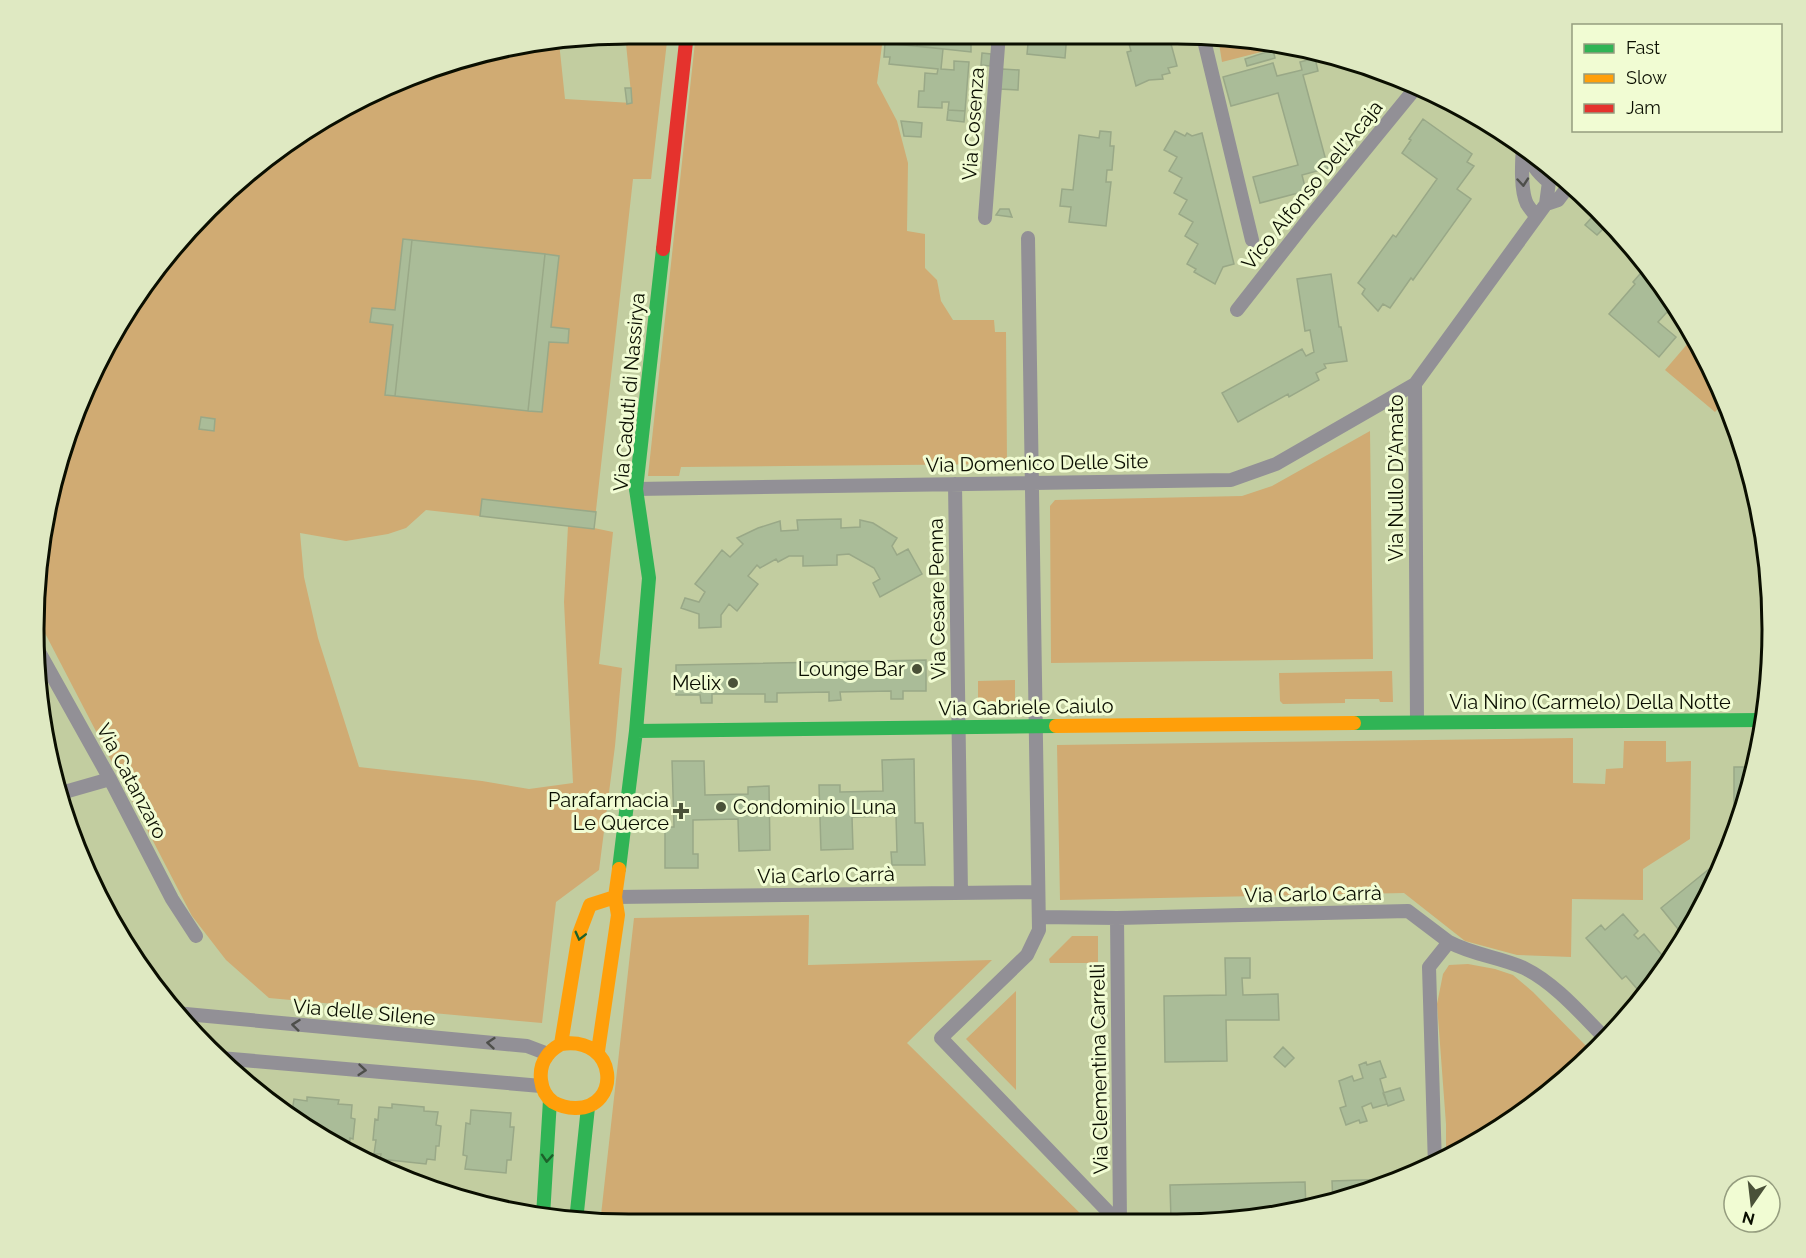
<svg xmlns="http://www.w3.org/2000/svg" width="1806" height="1258" font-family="Raleway,sans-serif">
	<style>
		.green { fill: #d0ab73; fill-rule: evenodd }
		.building { fill: #aabc98; stroke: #99a887; stroke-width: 1.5 }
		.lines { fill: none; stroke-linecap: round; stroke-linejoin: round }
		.street { stroke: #929096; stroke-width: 14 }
		.fast { stroke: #30b455; stroke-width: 14 }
		.slow { stroke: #ff9f0a; stroke-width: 14 }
		.jam { stroke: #e5322d; stroke-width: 14 }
		.oneway { stroke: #4e4f4b }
		.oneway2 { stroke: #1d612a }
		.poi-dot { fill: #4a5138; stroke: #f1fcd3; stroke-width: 2 }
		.labels { text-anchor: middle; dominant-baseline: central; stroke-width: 6; stroke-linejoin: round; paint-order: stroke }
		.street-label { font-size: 20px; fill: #0a0e00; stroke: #f1fcd3 }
		.poi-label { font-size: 20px; fill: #0a0e00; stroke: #f1fcd3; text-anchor: end }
		.rim { fill: none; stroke: #0a0e00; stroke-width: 3 }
	</style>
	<rect width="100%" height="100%" fill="#c2cda0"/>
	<!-- green -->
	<path class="green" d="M668 33 651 179H633L594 528 613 532 599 664 622 668 615 746 599 870 556 902 542 1023 269 998 226 960 192 916 34 612 38 552 79 401 113 331 181 236 298 133 401 79 474 53 559 42 565 99 632 103 625 34ZM426 510 568 526 564 602 573 783 529 789 482 781 359 767 318 638 304 577 300 533 346 541 388 534 406 528Z
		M696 33H863L862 43 882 45 877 83 897 121 908 163 907 231 925 234V268L937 280 941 301 953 320H994L995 332H1006L1007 464 681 467 679 476H648Z
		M1218 37 1292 44 1222 62Z
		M1695 335 1725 401 1715 412 1665 370Z
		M1370 431 1373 659 1051 663 1050 506 1055 500 1242 496 1272 486Z
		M1392 671 1393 702H1380L1379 699H1345V703L1283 704 1280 701 1279 673Z
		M1015 680V708H978V681Z
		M1573 738V783L1605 784 1606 769 1623 768 1624 741H1666V762L1691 761 1690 839 1643 869V900L1572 899 1571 957 1517 955 1465 941 1404 893 1060 900 1057 745Z
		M809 915 808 965 992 960 907 1043 1088 1221 600 1224 634 918Z
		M1072 936H1098V963H1050L1049 959Z
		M1468 964 1495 969 1513 975 1533 992 1593 1053 1570 1077 1446 1160V1124L1437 1004 1443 974 1449 965Z
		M1016 991V1090L966 1039Z"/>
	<!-- building -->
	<path class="building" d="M865 33H880L879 42 865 41Z
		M918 33H953L952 40 971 41V52L917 46Z
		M1029 33H1067L1065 58 1027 54Z
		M1126 33H1168L1177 66 1168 68 1170 73 1162 75 1163 79 1149 80 1136 86 1127 52 1131 51Z
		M625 34 626 44 617 45V35Z
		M885 43 943 49 941 69 954 70V61L969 62 965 111 948 110 949 102H942V108L918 107 919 91H924L925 73 937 74 938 69 889 64 890 57H884Z
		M1273 50 1275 58 1247 66 1245 59Z
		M982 53 991 54 990 66 981 65Z
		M1315 58 1318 71 1303 75 1328 168 1302 175 1306 191 1260 203 1253 177 1298 165 1278 93 1231 106 1223 77 1273 63 1277 76 1302 70 1300 62Z
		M1002 69 1019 70 1018 90 1000 89Z
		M625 88H631L632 103 627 104Z
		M948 110 965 111 964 122 947 120Z
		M1423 119 1472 154 1467 162 1474 166 1457 189 1471 199 1413 280 1411 278 1390 308 1383 304 1378 311 1362 294 1365 289 1358 283 1393 235 1396 237 1437 179 1402 153 1411 140 1409 139Z
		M901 121 922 123 921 137 904 136Z
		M1100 131 1111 132 1110 146H1114L1112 170H1107L1106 182H1111L1106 226 1069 222 1071 207 1060 206 1062 189 1073 190 1079 135 1099 138Z
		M1175 131 1185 136 1187 133 1192 136 1202 133 1234 264 1223 267 1215 284 1194 272 1196 269 1187 264 1198 244 1185 236 1193 222 1179 214 1187 200 1174 193 1182 178 1169 171 1177 157 1164 150Z
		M1000 209H1009L1012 217 996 215Z
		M1596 209 1625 236 1631 244 1629 246 1624 242 1620 247 1613 241 1618 235 1607 225 1597 235 1585 225 1594 215 1592 214Z
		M403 239 412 240 395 396 385 395 393 325 370 322 372 308 395 310Z
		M412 240 545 254 528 411 395 396Z
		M545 254 559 256 551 327 569 329 568 343 549 342 542 412 528 411Z
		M1647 266 1681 314 1676 320 1667 312 1658 322 1676 337 1659 357 1609 314 1635 284 1633 282Z
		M1331 274 1339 327H1341L1347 361 1324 364 1326 368 1316 373 1319 380 1289 397 1288 394 1238 422 1222 393 1302 349 1306 356 1314 352 1310 330 1305 331 1297 279Z
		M201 417 215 419 214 431 199 429Z
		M482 499 596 512 594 529 480 516Z
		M841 519V528L860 527V520L873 523 897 538 892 546 897 555 908 549 922 574 880 597 873 583 880 579 874 568 849 554 837 555V565L803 566V556H789L778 562 776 559 760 568 757 565 748 576 758 584 737 611 729 604 721 615V627L699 628V614L681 608 685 598 699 602 705 592 695 584 722 550 730 557 743 544 737 538 758 528 780 521 781 531 798 530 797 520Z
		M926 660V691H903V699H891V691L840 692 841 700 829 701V692L777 693V702H765V694H712V703H701L700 695H676V665Z
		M914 759 915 823H923L925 865H892L891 852H897L896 816 852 817 853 849 821 850 819 785H840V792L883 791 882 760Z
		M672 761H704L705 795 748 794V787L769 786 770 850 739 851 738 819 693 820V854H698V868H665V827H674Z
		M1734 767H1755L1753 783 1734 833Z
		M1714 865 1719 872 1712 892 1690 928 1682 934 1661 908Z
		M1623 914 1638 931 1634 935 1638 939 1644 934 1668 962 1644 997 1626 976 1622 979 1586 938 1601 925 1605 930Z
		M1225 958H1250V978H1242L1243 995 1278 994 1279 1020H1226L1227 1061 1165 1062 1164 996 1226 995Z
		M1283 1047 1294 1058 1285 1067 1274 1057Z
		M1380 1061 1386 1077 1380 1079 1387 1104 1373 1108 1371 1103 1362 1107 1367 1121 1360 1123 1359 1120 1346 1125 1340 1108 1346 1106 1339 1081 1352 1076 1354 1081 1363 1078 1359 1065 1366 1062 1367 1065Z
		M1400 1088 1404 1100 1388 1106 1383 1093Z
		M307 1097 339 1100 338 1104 352 1105 351 1118 355 1119 353 1139 350 1138 349 1153 289 1116V1112H292L294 1099 307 1101Z
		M392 1104 424 1107V1111L438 1112 436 1125 441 1126 439 1146H436L435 1160 427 1159 426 1164 380 1159 381 1154H374L376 1140H373L375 1119 378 1120 379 1107 392 1108Z
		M471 1110 511 1113 510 1127H514L511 1160H507L506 1173 465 1169 467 1156 463 1155 466 1123 470 1124Z
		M1393 1179V1181L1333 1204 1332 1181Z
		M1305 1182 1306 1210 1271 1217 1171 1220 1170 1185Z"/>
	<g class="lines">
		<!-- street -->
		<path class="street" d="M1203 36 1252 240
			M1523 145C1522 161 1520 190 1527 204 1530 209 1534 213 1536 216
			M1525 148C1531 163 1536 172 1549 182
			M1546 204 1558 200 1570 184
			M985 218 999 33
			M1028 238 1039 930 1027 955 941 1038 1117 1221
			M1237 310 1306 222 1418 85
			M955 484 961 893
			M636 489 1231 480 1276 464 1415 384
			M34 643 110 779 172 899 196 936
			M1417 722 1415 384 1546 204 1549 182 1556 172
			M61 793 110 779
			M615 897 1038 892
			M1039 917 1117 918 1408 911 1449 942 1429 967 1435 1166
			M1117 918 1120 1221
			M1449 942C1473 955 1500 957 1524 968 1555 983 1582 1015 1606 1039
			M175 1013 527 1046 548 1054
			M220 1058 541 1086"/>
		<!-- fast -->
		<path class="fast" d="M1354 723 1763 720
			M636 731 1056 726
			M619 869 636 731 649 578 636 489 663 249
			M543 1216 550 1100
			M576 1221 588 1107"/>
		<!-- slow -->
		<path class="slow" d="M1056 726 1354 723
			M561 1044C618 1035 622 1109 575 1108 567 1108 560 1106 553 1102 539 1092 537 1069 547 1056 550 1051 556 1047 561 1044L579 934 590 905 615 897
			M598 1051 618 915 615 897 619 869"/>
		<!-- jam -->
		<path class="jam" d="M663 249 687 33"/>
	</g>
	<!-- one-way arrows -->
	<defs><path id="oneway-chevron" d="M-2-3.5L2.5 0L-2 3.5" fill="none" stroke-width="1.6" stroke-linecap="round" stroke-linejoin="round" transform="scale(1.5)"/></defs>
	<g class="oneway">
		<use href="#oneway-chevron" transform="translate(1523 182) rotate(85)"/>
		<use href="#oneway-chevron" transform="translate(296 1025) rotate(-174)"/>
		<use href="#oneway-chevron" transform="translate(491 1043) rotate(-175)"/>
		<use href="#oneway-chevron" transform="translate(362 1070) rotate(5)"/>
	</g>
	<g class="oneway2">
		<use href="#oneway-chevron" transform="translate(580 936) rotate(104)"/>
		<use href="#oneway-chevron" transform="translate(547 1158) rotate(94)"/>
	</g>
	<!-- markers -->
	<g class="poi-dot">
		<circle cx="917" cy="669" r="6"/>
		<circle cx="733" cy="683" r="6"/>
		<circle cx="721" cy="807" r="6"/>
		<path d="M678 802h6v6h6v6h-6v6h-6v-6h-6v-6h6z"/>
	</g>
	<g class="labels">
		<!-- street labels -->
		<g class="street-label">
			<text transform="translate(973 124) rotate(-86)">Via Cosenza</text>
			<text transform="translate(1312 185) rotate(-51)">Vico Alfonso Dell'Acaja</text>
			<text transform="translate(629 392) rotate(-85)">Via Caduti di Nassirya</text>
			<text transform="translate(1037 463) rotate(-1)">Via Domenico Delle Site</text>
			<text transform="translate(1396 478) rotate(-90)">Via Nullo D'Amato</text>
			<text transform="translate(937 599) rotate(-91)">Via Cesare Penna</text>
			<text x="1590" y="702">Via Nino (Carmelo) Della Notte</text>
			<text transform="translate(1026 707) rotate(-1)">Via Gabriele Caiulo</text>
			<text transform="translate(132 781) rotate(62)">Via Catanzaro</text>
			<text transform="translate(826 875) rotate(-1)">Via Carlo Carrà</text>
			<text transform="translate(1313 894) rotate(-1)">Via Carlo Carrà</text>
			<text transform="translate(364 1012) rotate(5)">Via delle Silene</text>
			<text transform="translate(1099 1069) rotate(-91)">Via Clementina Carrelli</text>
		</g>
		<!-- poi labels -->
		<g class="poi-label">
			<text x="905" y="669">Lounge Bar</text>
			<text x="721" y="683">Melix</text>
			<text x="669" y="800">Parafarmacia<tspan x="669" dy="23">Le Querce</tspan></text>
			<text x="733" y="807" text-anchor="start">Condominio Luna</text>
		</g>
	</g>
	<!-- crop -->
	<path d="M0 0H1806V1258H0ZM629 44H1177A585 585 0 0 1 1762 629V629A585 585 0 0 1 1177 1214H629A585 585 0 0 1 44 629V629A585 585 0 0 1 629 44Z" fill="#dfe9c2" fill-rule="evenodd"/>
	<path class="rim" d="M629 44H1177A585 585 0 0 1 1762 629V629A585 585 0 0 1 1177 1214H629A585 585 0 0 1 44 629V629A585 585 0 0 1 629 44Z"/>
	<!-- legend -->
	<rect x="1572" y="24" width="210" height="108" fill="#f1fcd3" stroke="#959d7f" stroke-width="1.5"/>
	<rect x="1584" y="44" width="30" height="9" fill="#30b455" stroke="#959d7f" stroke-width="1.5"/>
	<text x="1626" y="54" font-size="18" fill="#0a0e00">Fast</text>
	<rect x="1584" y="74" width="30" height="9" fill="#ff9f0a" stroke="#959d7f" stroke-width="1.5"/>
	<text x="1626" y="84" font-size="18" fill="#0a0e00">Slow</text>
	<rect x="1584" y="104" width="30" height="9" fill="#e5322d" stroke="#959d7f" stroke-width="1.5"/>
	<text x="1626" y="114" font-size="18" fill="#0a0e00">Jam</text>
	<!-- north arrow -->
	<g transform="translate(1752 1204) rotate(194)"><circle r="28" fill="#f1fcd3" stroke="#959d7f" stroke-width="1.5"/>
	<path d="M0-4.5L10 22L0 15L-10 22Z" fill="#4a5138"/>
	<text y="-9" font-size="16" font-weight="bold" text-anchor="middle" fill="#0a0e00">N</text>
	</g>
</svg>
